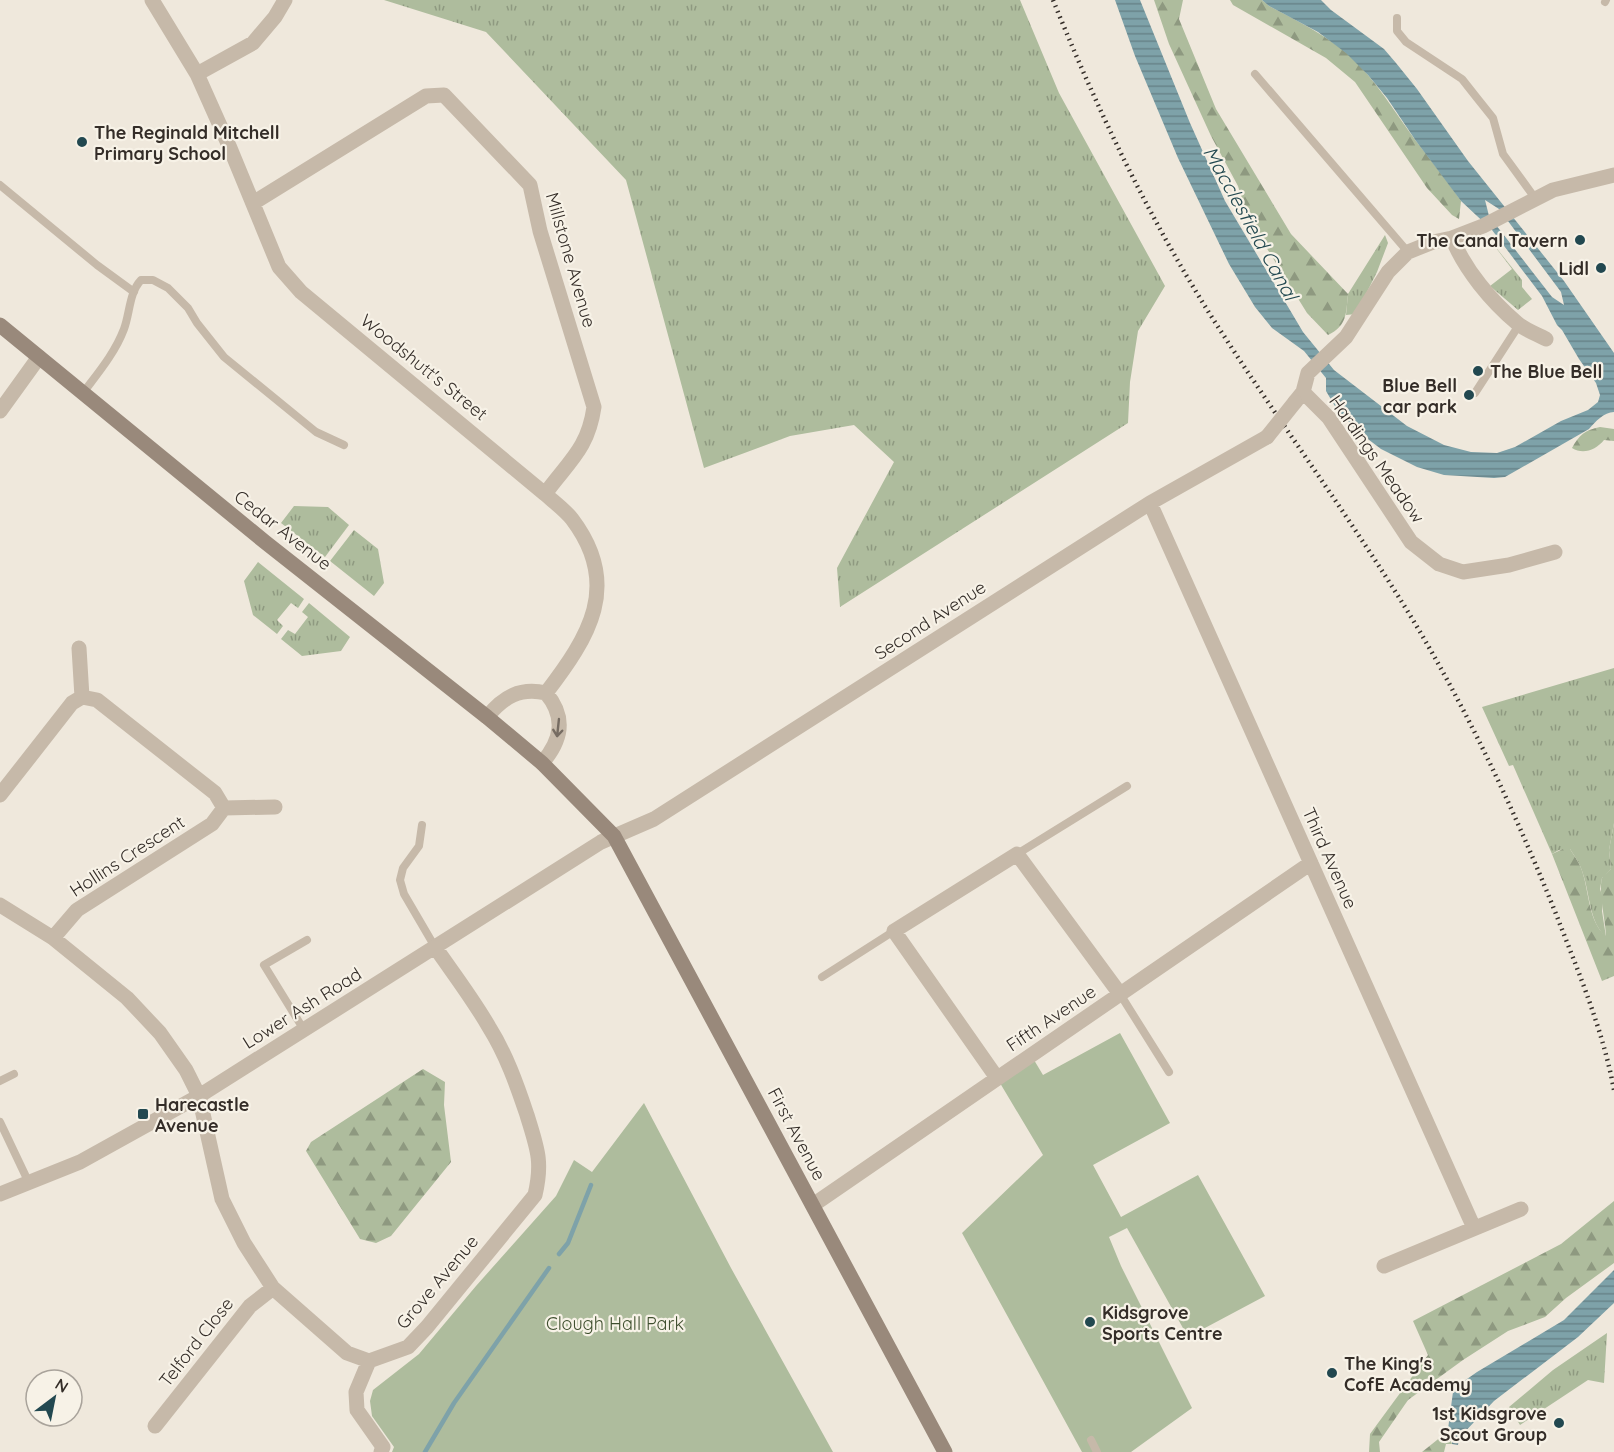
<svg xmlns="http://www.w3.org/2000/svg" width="1614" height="1452" font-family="Quicksand,sans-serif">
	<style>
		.grass { fill: url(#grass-tufts) }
		.forest { fill: url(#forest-firs) }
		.park { fill: #aebc9d }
		.water { fill: url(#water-rules); fill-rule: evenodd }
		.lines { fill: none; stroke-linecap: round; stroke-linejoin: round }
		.stream { stroke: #7ea2a9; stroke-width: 4.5 }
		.service { stroke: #c6b9a9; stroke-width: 8 }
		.minor { stroke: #c6b9a9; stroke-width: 15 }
		.secondary { stroke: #99897b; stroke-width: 15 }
		.rail { stroke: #342d28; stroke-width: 4.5; stroke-dasharray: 1.5 4.5; stroke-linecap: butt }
		.minor-bridge { stroke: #c6b9a9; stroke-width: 15 }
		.oneway { stroke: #766c62 }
		.poi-dot { fill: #224850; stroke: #f7f2e7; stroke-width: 2 }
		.labels { text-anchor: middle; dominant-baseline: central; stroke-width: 4.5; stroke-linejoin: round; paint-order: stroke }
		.poi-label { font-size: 18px; font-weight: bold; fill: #342d28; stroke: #f7f2e7; text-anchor: start }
		.street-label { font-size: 18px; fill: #342d28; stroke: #f7f2e7 }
		.park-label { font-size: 18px; fill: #3f4f2f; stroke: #f7f2e7 }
		.water-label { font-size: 20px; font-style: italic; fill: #224850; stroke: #f7f2e7 }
	</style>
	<defs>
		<pattern id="grass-tufts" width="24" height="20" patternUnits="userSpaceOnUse" patternTransform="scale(1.5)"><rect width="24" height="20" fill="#aebc9d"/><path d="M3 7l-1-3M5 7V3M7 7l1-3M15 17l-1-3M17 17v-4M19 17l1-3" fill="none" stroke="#8e9980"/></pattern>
		<pattern id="forest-firs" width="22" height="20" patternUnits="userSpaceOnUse" patternTransform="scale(1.5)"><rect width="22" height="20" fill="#aebc9d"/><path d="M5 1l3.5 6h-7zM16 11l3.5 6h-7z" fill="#8e9980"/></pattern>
		<pattern id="water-rules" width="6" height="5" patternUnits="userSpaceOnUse" patternTransform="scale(1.5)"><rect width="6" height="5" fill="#7ea2a9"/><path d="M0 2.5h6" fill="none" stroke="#68848a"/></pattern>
	</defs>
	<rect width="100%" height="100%" fill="#efe8dc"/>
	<!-- grass -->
	<path class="grass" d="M384 0H1020L1059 93 1165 286 1138 331 1130 382 1128 423 840 607 837 568 894 462 854 425 790 436 704 468 626 180 486 32Z
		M1385 235 1388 243 1377 272 1356 314 1346 315 1348 294Z
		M1490 240 1522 280V287L1532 299 1518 310 1490 286 1512 269Z
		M294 506 328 507 349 525 325 557 281 523Z
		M354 530 378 549 384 583 374 596 330 561Z
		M258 562 304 599 298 608 291 603 277 620 283 626 277 634 253 615 244 581Z
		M309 603 350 637 341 651 302 656 281 639 288 630 295 634 308 617 302 612Z
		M1614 668V823L1609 850 1611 869 1602 878 1600 889 1603 898 1602 911 1606 937C1589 922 1590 894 1583 874 1581 865 1575 857 1570 849L1559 850 1552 854 1513 765 1509 766 1482 707Z
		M1607 1333 1604 1383 1588 1380 1520 1425 1509 1407 1553 1370Z"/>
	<!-- forest -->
	<path class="forest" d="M1154 0H1183L1179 19 1216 109 1291 234 1348 294C1346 314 1347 326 1328 335L1307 313 1248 218 1238 186 1211 136 1169 44Z
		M1230 0H1262L1269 6C1296 20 1324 34 1348 54 1376 80 1394 111 1416 141 1431 161 1447 180 1461 201L1459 219 1452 215 1427 188 1355 82 1326 58 1233 5Z
		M1600 427 1614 429V441L1604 440C1596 450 1583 455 1572 448 1579 435 1585 430 1600 427Z
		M1614 823V976L1602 981 1552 854 1565 848 1570 849C1575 857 1581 865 1583 874 1589 893 1589 923 1606 936 1606 923 1597 886 1603 876 1605 874 1608 872 1611 869L1609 850Z
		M423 1069 445 1082 444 1105 451 1162 391 1236 376 1243 360 1239 306 1151 311 1142Z
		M1614 1201V1263L1566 1298 1545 1317 1508 1331 1463 1360 1408 1400 1379 1442 1380 1452H1369L1370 1434 1428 1355 1413 1321 1561 1244Z
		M1447 1432 1452 1444H1446L1444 1452H1422Z"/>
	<!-- park -->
	<path class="park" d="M1120 1033 1170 1123 1093 1165 1121 1217 1198 1175 1265 1296 1188 1337 1127 1228 1109 1237 1121 1266 1192 1408 1131 1452H1082L962 1233 1043 1155 997 1078 1031 1055 1043 1075Z
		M644 1103 731 1268 833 1452H392L394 1447 372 1416 370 1401 373 1390 419 1354 476 1286 556 1196 574 1160 592 1172Z"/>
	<!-- water -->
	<path class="water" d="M1115 0H1140L1190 123 1225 201 1303 332 1334 370 1407 426 1444 445 1471 452 1497 453 1515 447 1561 421 1588 410 1598 402 1600 395 1596 383 1579 359 1562 330 1557 325 1542 296 1492 230 1461 201 1416 141 1387 98 1368 75 1346 53 1318 32 1269 6 1262 0H1321L1331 10 1384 49 1396 63 1417 89 1468 161 1564 281 1614 353V412C1604 412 1595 422 1589 429L1505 477 1494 478 1444 475 1417 467 1381 449 1356 430 1336 408 1326 391V378L1304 351 1272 328 1255 307 1229 264 1178 158 1135 56ZM1485 200 1499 209 1561 292 1564 305 1552 297 1489 216Z
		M1614 1270V1303L1578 1337 1494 1401 1459 1438 1458 1445 1452 1444V1438L1448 1429 1453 1392 1457 1386 1477 1372 1564 1320Z"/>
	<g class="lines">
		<!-- stream -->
		<path class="stream" d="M559 1254 568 1243 591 1185
			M425 1452 454 1403 549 1268"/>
		<!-- service -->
		<path class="service" d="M1605 2 1606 0
			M1397 18V31L1406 42 1462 79 1477 98 1493 118 1503 154 1535 198
			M1255 74 1408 252
			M0 185 97 265 134 292
			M83 393C98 373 115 353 124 329 130 313 129 293 141 280H153L168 288 188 308 197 323 224 357 316 432 344 445
			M1475 393 1519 325
			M422 825 419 846 403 868 400 880 404 894 435 947
			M1017 854 1127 786
			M822 977 894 931
			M1120 994 1169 1072
			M304 1030 264 965 307 940
			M0 1081 14 1074
			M0 1122 29 1183
			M1091 1440 1097 1452"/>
		<!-- minor -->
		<path class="minor" d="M152 0 197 74 230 148 279 267 301 292 545 494C554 502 565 510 572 519 622 585 589 637 546 693 520 687 503 697 487 717
			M197 74 253 43 275 17 285 0
			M253 203 426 96 444 95 530 185 540 231 594 407C588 449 569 461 545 494
			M1452 238C1465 270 1491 301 1517 323 1525 330 1537 334 1546 339
			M1303 392 1329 418 1411 542 1439 564 1463 572 1509 565 1555 552
			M1295 402 1303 392 1308 373 1346 337 1388 272 1408 252 1433 242 1452 238 1483 226 1553 190 1614 175
			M0 411 39 357
			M1150 503 1474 1228
			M79 648 82 697
			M542 763C562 740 566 717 546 693
			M0 795 72 703 82 697 97 700 215 793 224 808 212 824 77 910 53 938
			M224 808 275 807
			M0 905 53 938 127 998 160 1033 186 1070 199 1096 222 1199 244 1243 273 1288 347 1353 369 1361 408 1347 427 1327 535 1195C543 1161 537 1148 527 1115 517 1085 506 1054 489 1027 473 999 453 973 435 947
			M997 1078 894 931 1017 854 1120 994
			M0 1194 80 1162 199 1096 601 842 654 819 1150 503 1267 437
			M813 1205 1311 863
			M1384 1266 1521 1209
			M369 1361 356 1392 357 1410 383 1447 381 1452
			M155 1426 250 1306 273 1288"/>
		<!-- secondary -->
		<path class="secondary" d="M0 325 265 542 487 717 542 763 614 836 945 1452"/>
		<!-- rail -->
		<path class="rail" d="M1053 0C1100 116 1155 231 1224 336 1287 433 1356 526 1416 625 1471 718 1516 814 1556 914 1578 971 1603 1030 1614 1090"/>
		<!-- minor-bridge -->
		<path class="minor-bridge" d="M1267 437 1295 402"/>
	</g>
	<!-- one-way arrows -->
	<defs><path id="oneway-shaft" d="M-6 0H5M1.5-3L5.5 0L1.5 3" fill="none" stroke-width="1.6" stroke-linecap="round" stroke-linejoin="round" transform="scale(1.5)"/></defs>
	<use class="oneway" href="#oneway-shaft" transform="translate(558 728) rotate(96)"/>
	<!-- markers -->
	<g class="poi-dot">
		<circle cx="82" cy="142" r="6"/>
		<circle cx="1580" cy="240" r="6"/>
		<circle cx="1601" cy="268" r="6"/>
		<circle cx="1478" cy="371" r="6"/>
		<circle cx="1469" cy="395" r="6"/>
		<rect x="137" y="1108" width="12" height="12" rx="3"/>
		<circle cx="1090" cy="1322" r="6"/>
		<circle cx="1332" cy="1373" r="6"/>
		<circle cx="1559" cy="1423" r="6"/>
	</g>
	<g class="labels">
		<!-- poi labels -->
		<g class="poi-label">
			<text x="94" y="132">The Reginald Mitchell<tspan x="94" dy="21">Primary School</tspan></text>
			<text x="1568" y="240" text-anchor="end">The Canal Tavern</text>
			<text x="1589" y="268" text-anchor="end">Lidl</text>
			<text x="1490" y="371">The Blue Bell</text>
			<text x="1457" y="385" text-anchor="end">Blue Bell<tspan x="1457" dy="21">car park</tspan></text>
			<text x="155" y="1104">Harecastle<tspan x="155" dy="21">Avenue</tspan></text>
			<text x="1102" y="1312">Kidsgrove<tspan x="1102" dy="21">Sports Centre</tspan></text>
			<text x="1344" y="1363">The King's<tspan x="1344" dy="21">CofE Academy</tspan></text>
			<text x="1547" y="1413" text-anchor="end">1st Kidsgrove<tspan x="1547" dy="21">Scout Group</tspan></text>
		</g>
		<!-- street labels -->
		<g class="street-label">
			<text transform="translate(571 260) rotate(74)">Millstone Avenue</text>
			<text transform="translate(424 367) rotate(39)">Woodshutt's Street</text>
			<text transform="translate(1377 459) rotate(55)">Hardings Meadow</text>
			<text transform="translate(283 530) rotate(38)">Cedar Avenue</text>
			<text transform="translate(930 620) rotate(-33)">Second Avenue</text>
			<text transform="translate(127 856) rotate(-33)">Hollins Crescent</text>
			<text transform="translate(1330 858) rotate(66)">Third Avenue</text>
			<text transform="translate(302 1008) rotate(-32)">Lower Ash Road</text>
			<text transform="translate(1051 1018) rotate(-34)">Fifth Avenue</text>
			<text transform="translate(797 1134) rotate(62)">First Avenue</text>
			<text transform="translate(437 1282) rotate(-50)">Grove Avenue</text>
			<text transform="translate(196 1342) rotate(-52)">Telford Close</text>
		</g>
		<!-- park labels -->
		<g class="park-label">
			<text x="615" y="1323">Clough Hall Park</text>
		</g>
		<!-- water labels -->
		<g class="water-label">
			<text transform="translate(1251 223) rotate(61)">Macclesfield Canal</text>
		</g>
	</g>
	<!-- north arrow -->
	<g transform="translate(54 1398) rotate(32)"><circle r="28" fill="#f7f2e7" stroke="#a9a39b" stroke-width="1.5"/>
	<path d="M0-4.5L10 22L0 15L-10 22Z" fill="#224850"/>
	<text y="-9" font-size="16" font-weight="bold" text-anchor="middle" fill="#342d28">N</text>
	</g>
</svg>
